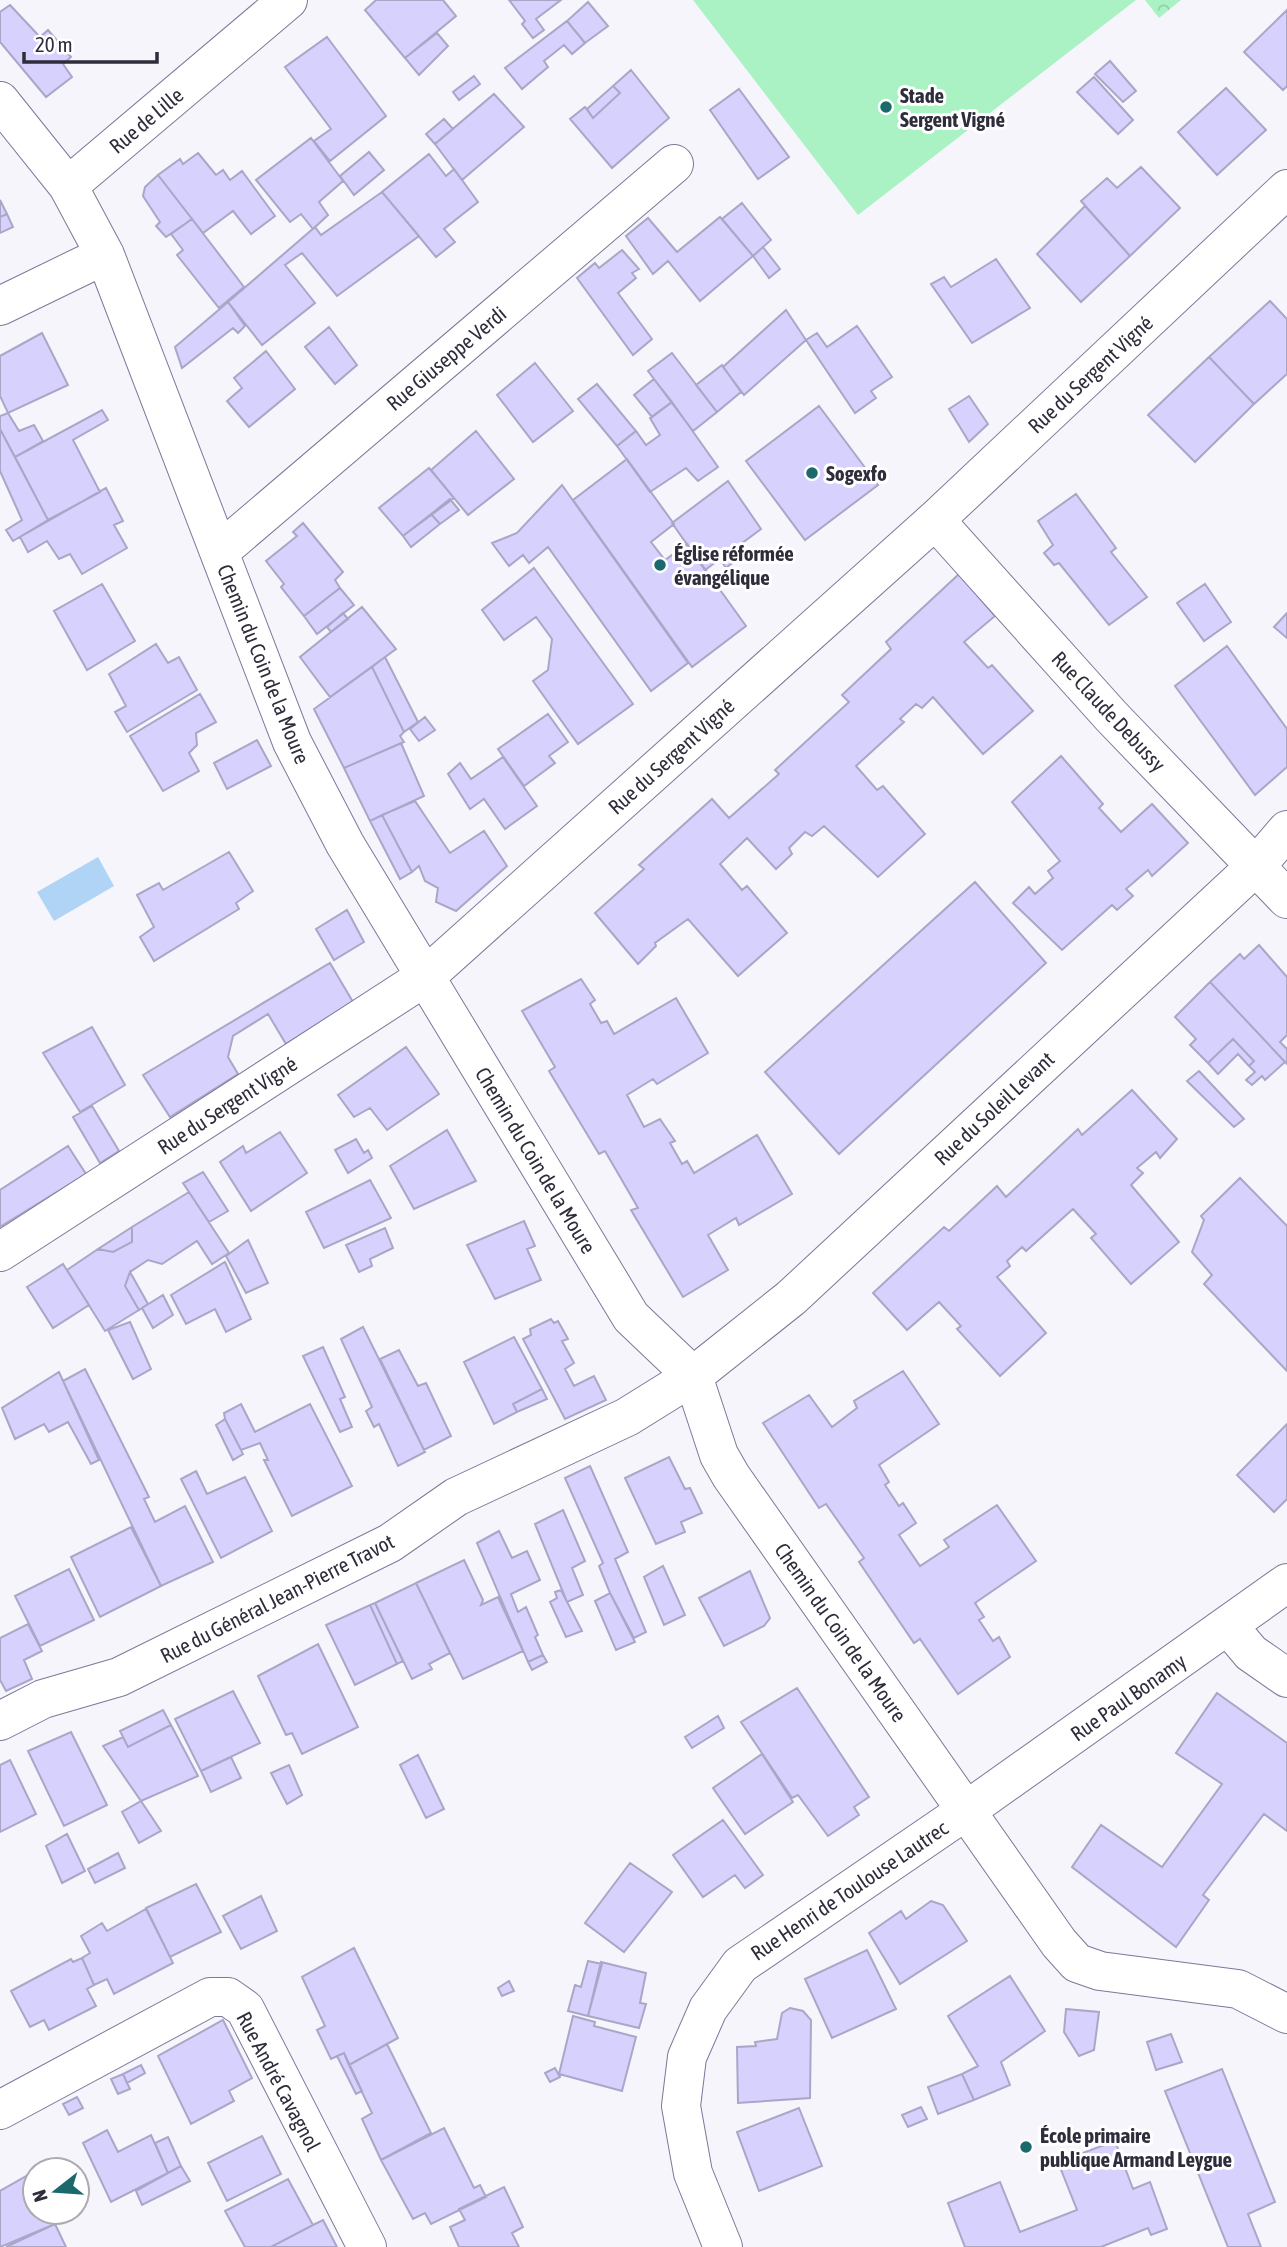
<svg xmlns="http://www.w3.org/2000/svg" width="1287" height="2247" font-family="'Asap Condensed',sans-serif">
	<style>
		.forest { fill: url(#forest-crowns) }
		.garden { fill: #aaf1c3 }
		.water { fill: #afd4f5 }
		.building { fill: #d7d1fd; stroke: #aaa6c7; stroke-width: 2 }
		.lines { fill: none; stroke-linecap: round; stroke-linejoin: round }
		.street-casing { stroke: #7d7898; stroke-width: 40 }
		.street { stroke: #fff; stroke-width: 38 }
		.poi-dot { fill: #1c696d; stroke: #fff; stroke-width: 2.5 }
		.labels { text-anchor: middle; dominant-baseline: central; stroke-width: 6; stroke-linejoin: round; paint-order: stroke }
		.poi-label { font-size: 21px; font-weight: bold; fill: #2f2d3b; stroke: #fff; text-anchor: start }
		.street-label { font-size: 21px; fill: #2f2d3b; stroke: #fff }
	</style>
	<defs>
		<pattern id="forest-crowns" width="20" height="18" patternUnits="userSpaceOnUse" patternTransform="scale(1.75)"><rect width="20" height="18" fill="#aaf1c3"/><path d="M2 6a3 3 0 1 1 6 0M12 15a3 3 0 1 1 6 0" fill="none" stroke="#93cfa8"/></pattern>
	</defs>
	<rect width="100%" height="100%" fill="#f6f5fc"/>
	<!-- forest -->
	<path class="forest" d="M1145 0H1181L1159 18Z"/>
	<!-- garden -->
	<path class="garden" d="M693 0H1136L858 215Z"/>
	<!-- water -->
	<path class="water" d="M98 857 114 886 54 921 37 892Z"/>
	<!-- building -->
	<path class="building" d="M376 0H443L456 16 405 58 365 10Z
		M509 0H561L536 19 544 30 533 38 522 24 525 21Z
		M588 2 608 26 585 43 567 21Z
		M10 5 40 37 48 30 71 57 63 64 72 77 46 97 0 42V12Z
		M1287 10V86L1283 90 1244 52Z
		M567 21 585 43 572 54 564 45 544 61 548 67 522 89 505 68Z
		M437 33 448 46 419 75 405 58Z
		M327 37 386 116 330 161 314 141 331 129 285 67Z
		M1110 61 1136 91 1123 102 1095 74Z
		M631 70 669 118 612 168 570 119 585 107 593 118 620 93 613 86Z
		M474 76 480 84 459 100 453 92Z
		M1094 77 1133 120 1118 134 1077 92Z
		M613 86 620 93 593 118 587 109Z
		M1226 88 1266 130 1217 175 1178 132Z
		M739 89 789 157 758 179 710 110Z
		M494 94 524 127 462 180 435 144Z
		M444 119 453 129 435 144 426 134Z
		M311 138 343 181 319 202 328 215 313 229 301 214 290 222 256 180Z
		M369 152 384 170 354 195 340 176Z
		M198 153 216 175 223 170 230 180 242 171 275 216 251 234 233 211 203 233 158 175 180 159 183 164Z
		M429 154 446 176 454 169 478 202 444 229 455 242 436 257 382 192Z
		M1141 167 1180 208 1130 256 1081 201 1107 178 1117 188Z
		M158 175 192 219 166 237 156 226 160 222 143 196 145 187Z
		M382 192 419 236 337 296 302 253 285 265 315 303 262 345 228 302 315 227 321 235Z
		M0 200 7 214 0 217Z
		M742 203 771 240 753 256 722 219Z
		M1085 206 1130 256 1081 302 1037 254Z
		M7 214 13 227 0 233V217Z
		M720 217 753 256 700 301 668 261 653 274 626 236 648 218 677 252Z
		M192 219 244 287 219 308 177 255 183 250 171 234Z
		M763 247 780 269 769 278 753 256Z
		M622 250 639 269 632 273 636 278 618 293 652 339 633 355 577 278 595 263 599 268Z
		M996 259 1030 308 972 343 931 284 944 277 951 287Z
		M1270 301 1287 319V374L1254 404 1209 357Z
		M228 302 245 326 238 333 233 328 182 368 175 347Z
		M786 310 806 340 744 395 723 367Z
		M857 326 892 377 871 391 876 398 855 413 806 340 817 333 827 347Z
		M329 327 357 365 335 384 305 347Z
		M42 333 68 385 8 413 0 396V356Z
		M266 351 295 389 249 427 227 401 242 388 234 378Z
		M672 353 717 412 693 431 648 371Z
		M1209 357 1254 404 1195 462 1148 415Z
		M535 363 573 411 533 442 497 395Z
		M722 365 741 392 717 412 696 385Z
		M654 379 672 402 652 417 634 395Z
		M597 384 636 431 617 446 578 399Z
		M969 396 988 424 969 442 949 409Z
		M672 402 718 467 698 481 686 468 650 492 617 446 636 431 646 445 660 435 650 418Z
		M819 406 878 485 805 540 746 461Z
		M102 410 108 420 73 440 100 492 48 520 15 457Z
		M8 413 19 431 34 425 43 441 15 457 0 429V416Z
		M0 429 48 520 13 541 6 530 22 520 0 471Z
		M476 431 514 479 468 515 431 470Z
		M627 459 674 524 651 542 665 560 687 544 746 626 692 667 573 500Z
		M429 468 454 498 403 536 379 508Z
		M728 481 761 529 741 544 747 551 726 568 720 559 705 570 672 523Z
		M562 485 688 663 651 691 548 547 529 563 523 555 509 566 492 543 517 533Z
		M106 488 123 521 114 525 127 548 82 574 70 554 59 559 47 541 28 552 20 537Z
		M1076 494 1116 548 1111 552 1147 597 1109 625 1059 563 1054 565 1044 553 1053 545 1038 521Z
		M450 499 459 510 440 524 431 514Z
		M431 514 440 524 411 547 403 536Z
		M303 523 343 572 335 580 340 588 304 616 281 587 284 584 266 561 297 536 293 532Z
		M534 568 633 704 578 744 533 681 548 670 552 639 536 617 504 640 482 610Z
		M959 574 995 616 964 642 988 668 992 665 1033 711 983 754 933 697 922 708 916 704 900 719 904 722 856 766 877 790 883 786 925 834 878 877 824 826 812 836 805 832 789 848 792 854 776 869 747 838 720 864 742 890 747 886 787 933 738 976 688 919 655 943 656 946 638 964 595 913 644 869 639 865 712 799 729 818 779 774 775 770 849 702 842 695 891 649 886 642Z
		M102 584 135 641 87 670 54 611Z
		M1205 584 1231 622 1204 641 1177 603Z
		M340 588 354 605 317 634 304 616Z
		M362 607 396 649 330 697 300 657Z
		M343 613 348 619 331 632 327 627Z
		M1287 613V638L1274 627Z
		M156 644 168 663 179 657 197 690 127 732 115 712 126 706 109 674Z
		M1227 646 1287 729V767L1255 795 1175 686Z
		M385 657 418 722 404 732 372 667Z
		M372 667 404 732 400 736 404 742 344 768 314 709Z
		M200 694 216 722 196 733 197 745 189 753 199 771 163 791 130 736Z
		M548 714 568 742 549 756 555 763 524 786 498 749Z
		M425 717 435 730 419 741 410 729Z
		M257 740 271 766 227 789 214 763Z
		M401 743 424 796 370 821 344 768Z
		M1061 756 1103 804 1099 808 1121 832 1152 804 1188 843 1152 876 1148 870 1126 889 1133 896 1117 910 1112 905 1062 950 1013 903 1029 887 1035 894 1053 878 1048 871 1060 861 1012 802Z
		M503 757 537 806 505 829 484 799 470 809 448 774 460 763 471 779Z
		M415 801 450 853 484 831 507 866 456 911 436 902 438 888 425 881 419 866 412 872 382 815Z
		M382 815 412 872 400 879 370 821Z
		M229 852 253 891 236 903 239 909 154 961 140 937 154 927 137 895 159 883 163 890Z
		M975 882 1046 963 839 1154 765 1072Z
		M347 910 364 942 334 960 316 929Z
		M1259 945 1287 977V1035L1280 1042 1287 1049V1064L1210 982 1240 954 1244 959Z
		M330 963 353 1002 286 1044 268 1014 233 1036 228 1057 238 1074 170 1117 143 1075Z
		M581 979 595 1000 590 1004 601 1023 607 1021 614 1034 676 998 708 1053 657 1084 653 1079 627 1095 644 1127 660 1119 675 1141 670 1143 682 1164 687 1161 694 1173 757 1135 792 1194 739 1225 736 1218 708 1235 728 1270 683 1297 631 1210 638 1208 605 1151 599 1154 549 1071 555 1067 522 1011Z
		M1210 982 1285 1062 1265 1080 1262 1076 1252 1085 1246 1080 1255 1072 1249 1066 1254 1061 1233 1039 1208 1063 1190 1045 1196 1039 1175 1017Z
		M92 1027 125 1085 80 1112 43 1053Z
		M1233 1039 1254 1061 1249 1066 1238 1054 1218 1074 1208 1063Z
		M406 1047 439 1094 387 1130 370 1108 354 1117 338 1095Z
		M1199 1071 1244 1119 1234 1127 1187 1081Z
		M1132 1090 1177 1139 1160 1158 1156 1152 1137 1168 1143 1173 1131 1185 1179 1242 1131 1284 1091 1238 1096 1234 1073 1209 1026 1251 1022 1247 1007 1261 1010 1266 997 1277 1046 1333 1000 1376 957 1329 961 1326 939 1302 907 1330 873 1293 944 1227 949 1231 997 1186 1006 1197 1078 1129 1082 1135Z
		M92 1106 119 1151 100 1163 73 1117Z
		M447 1130 476 1181 414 1209 390 1166Z
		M280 1132 307 1173 251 1211 220 1162 243 1146 246 1153Z
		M356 1139 364 1153 368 1150 372 1158 348 1173 335 1150Z
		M68 1146 86 1174 0 1227V1190Z
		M203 1172 228 1211 209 1222 183 1183Z
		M1240 1178 1287 1226V1371L1204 1284 1212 1275 1192 1252 1204 1220 1201 1216Z
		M370 1180 391 1218 324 1248 306 1212Z
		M189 1192 229 1253 212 1264 197 1241 162 1264 148 1260 130 1272 125 1286 139 1310 105 1331 67 1270 98 1249 113 1252 132 1242V1227Z
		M524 1221 535 1246 527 1249 541 1280 495 1299 467 1245Z
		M132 1227V1242L113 1252 98 1249Z
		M385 1228 393 1248 370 1259 372 1266 359 1272 346 1245Z
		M248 1240 268 1283 246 1293 226 1256Z
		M225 1262 251 1319 226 1332 215 1309 186 1324 171 1295Z
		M63 1264 89 1305 53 1328 27 1287Z
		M130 1272 148 1304 139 1310 125 1286Z
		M163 1295 173 1315 153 1328 142 1308Z
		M551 1319 554 1323 558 1321 568 1339 562 1341 574 1363 565 1369 574 1386 594 1376 606 1400 565 1419 523 1339 531 1335 530 1329Z
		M130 1322 151 1369 133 1379 108 1330Z
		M363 1327 425 1452 398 1466 379 1424 374 1427 366 1411 372 1407 341 1339Z
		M514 1337 542 1389 513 1404 517 1412 494 1424 464 1362Z
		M323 1347 345 1397 340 1399 352 1427 340 1432 303 1356Z
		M399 1350 418 1386 426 1383 451 1436 424 1450 380 1359Z
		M85 1369 149 1497 144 1499 155 1522 185 1506 213 1562 161 1586 63 1381Z
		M903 1371 939 1424 879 1465 889 1482 885 1485 899 1506 903 1503 916 1523 899 1535 920 1566 949 1547 944 1540 997 1505 1036 1561 975 1603 984 1617 979 1620 993 1641 999 1637 1010 1657 958 1694 920 1639 914 1643 859 1562 864 1558 826 1504 819 1508 763 1423 809 1395 832 1427 857 1408 854 1401Z
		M59 1372 99 1460 91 1464 68 1422 49 1432 44 1424 15 1439 2 1408Z
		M542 1389 547 1399 517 1412 513 1404Z
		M241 1404 255 1432 310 1404 352 1486 292 1516 264 1460H268L260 1443 241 1450 225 1419 224 1413Z
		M225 1419 243 1454 233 1460 216 1425Z
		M1287 1424V1499L1274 1512 1237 1475Z
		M669 1457 685 1489 690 1488 702 1513 681 1522 685 1532 656 1544 625 1478Z
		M590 1466 628 1552 615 1559 646 1632 634 1638 610 1593 599 1566 603 1563 565 1478Z
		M196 1471 207 1494 245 1477 272 1531 221 1558 181 1479Z
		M563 1510 585 1561 572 1568 583 1595 567 1602 535 1524Z
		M131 1527 161 1586 100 1617 71 1557Z
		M499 1531 512 1558 527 1551 540 1580 511 1594 518 1612 526 1607 538 1635 535 1637 543 1655 528 1662 477 1543Z
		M464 1560 483 1600 481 1605 498 1597 523 1651 463 1679 416 1583Z
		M663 1566 685 1615 664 1625 644 1577Z
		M69 1569 94 1620 40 1646 15 1596Z
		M750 1571 770 1618 764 1626 724 1646 699 1598Z
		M416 1583 450 1653 429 1664 432 1669 412 1679 375 1603Z
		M561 1590 582 1631 566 1637 550 1602 557 1598 555 1592Z
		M610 1593 635 1642 616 1650 595 1601Z
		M375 1603 403 1661 397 1664 370 1605Z
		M370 1605 397 1664 355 1685 326 1625Z
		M28 1624 42 1651 24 1660 32 1679 6 1691 0 1680V1638Z
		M318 1644 358 1727 302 1754 292 1733 286 1735 258 1676Z
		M543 1655 547 1662 532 1670 528 1662Z
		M797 1688 869 1797 854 1807 859 1815 828 1836 798 1795 792 1798 741 1722Z
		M233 1691 260 1743 201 1771 175 1719Z
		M1217 1693 1287 1743V1831L1264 1814 1203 1895 1209 1900 1176 1947 1072 1867 1101 1825 1162 1867 1222 1784 1176 1753Z
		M163 1710 171 1725 128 1747 120 1731Z
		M718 1716 724 1728 692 1748 685 1737Z
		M171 1725 198 1776 141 1801 103 1746 123 1737 128 1747Z
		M71 1732 107 1805 64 1826 28 1751Z
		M762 1754 793 1802 745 1834 713 1788Z
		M418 1755 444 1809 426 1818 400 1765Z
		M231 1757 241 1778 211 1792 201 1771Z
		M10 1760 36 1814 0 1832V1765Z
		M289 1765 302 1795 287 1804 271 1773Z
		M141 1801 161 1831 139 1843 122 1812Z
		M723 1820 763 1875 745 1888 735 1875 703 1897 673 1855Z
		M67 1834 85 1871 62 1883 46 1846Z
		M118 1853 125 1868 95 1883 88 1869Z
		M630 1863 672 1892 624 1952 585 1923Z
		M196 1884 221 1932 170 1957 146 1908Z
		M261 1896 277 1931 241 1949 223 1916Z
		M931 1901 943 1905 967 1941 900 1984 869 1933 901 1911 906 1919Z
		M146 1909 173 1963 114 1994 107 1979 94 1985 82 1958 90 1953 81 1936 102 1923 107 1931Z
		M354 1948 398 2038 349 2065 344 2053 331 2059 317 2030 325 2026 302 1977Z
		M867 1950 896 2009 832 2038 805 1979Z
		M82 1958 94 1985 87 1989 96 2006 49 2030 44 2020 30 2027 11 1991 71 1959 73 1962Z
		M588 1961 602 1964 588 2016 568 2011 575 1985 581 1987Z
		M601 1962 646 1973 640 2003 646 2004 639 2028 588 2016Z
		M1010 1976 1045 2031 1001 2062 1010 2085 974 2100 962 2074 978 2066 948 2016Z
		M509 1981 514 1991 502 1996 498 1988Z
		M790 2008 803 2011 811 2020 810 2098 738 2103 737 2047 756 2046 755 2042 777 2039 782 2013Z
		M1066 2009 1099 2012 1094 2050 1079 2056 1064 2032Z
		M573 2016 595 2022 594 2026 636 2037 622 2091 559 2074Z
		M223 2020 252 2078 229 2091 234 2101 191 2124 158 2056Z
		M1171 2034 1182 2062 1156 2070 1147 2042Z
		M387 2044 431 2133 381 2160 362 2119 372 2113 349 2065Z
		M344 2053 362 2091 356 2094 337 2056Z
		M141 2065 145 2073 127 2083 123 2074Z
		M555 2068 560 2077 550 2082 545 2073Z
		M1222 2069 1275 2202 1248 2214 1261 2247H1228L1165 2091Z
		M123 2074 130 2089 118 2094 111 2079Z
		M962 2074 974 2100 938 2114 928 2087Z
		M77 2097 83 2108 69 2115 63 2104Z
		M921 2107 927 2119 908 2127 902 2115Z
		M799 2108 822 2166 759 2191 737 2132Z
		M444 2128 474 2188 480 2185 486 2197 431 2224 425 2213 413 2219 381 2160Z
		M107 2130 118 2152 151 2135 168 2173 111 2202 83 2143Z
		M262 2136 281 2174 227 2201 208 2163Z
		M168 2137 181 2166 168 2173 155 2143Z
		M1115 2141 1133 2189 1150 2182 1167 2229 1151 2235 1148 2228 1101 2247H965L948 2203 1000 2182 1020 2232 1077 2210 1058 2162Z
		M181 2166 190 2181 142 2205 136 2191Z
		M30 2174 35 2184V2212H49L55 2224 0 2247V2191Z
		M288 2179 313 2225 271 2247H245L225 2211Z
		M504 2187 523 2227 512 2233 519 2247H459L450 2227 465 2220 459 2209Z
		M323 2220 337 2247H271L313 2225Z
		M55 2224 66 2247H6Z"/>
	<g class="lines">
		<!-- street casing -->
		<g class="street-casing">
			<path id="street" d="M0 101 68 186 105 255 292 742 345 844 631 1317 693 1376 719 1455 731 1476 1059 1943 1077 1963 1100 1971 1238 1989 1287 2014
				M68 186 288 0
				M0 306 105 255
				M935 520 1111 716 1287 899
				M219 552 674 164
				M0 1252 425 977 935 520 1287 189
				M1229 1627 1251 1653 1287 1678
				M0 1721 43 1699 119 1677 390 1543 456 1497 627 1417 693 1376 791 1298 1257 865 1287 830
				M0 2110 210 1997H228L245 2009 367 2247
				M723 2247 693 2173 681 2106 687 2057 708 2009 740 1965 967 1810 1287 1583"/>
		</g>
		<!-- street -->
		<use href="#street" class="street"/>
	</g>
	<!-- markers -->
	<g class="poi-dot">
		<circle cx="886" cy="107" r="7"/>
		<circle cx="812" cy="473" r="7"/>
		<circle cx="660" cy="565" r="7"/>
		<circle cx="1026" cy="2147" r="7"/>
	</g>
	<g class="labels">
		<!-- poi labels -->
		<g class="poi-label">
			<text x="900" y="95">Stade<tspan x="900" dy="24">Sergent Vigné</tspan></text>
			<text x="826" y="473">Sogexfo</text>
			<text x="674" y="553">Église réformée<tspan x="674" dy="24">évangélique</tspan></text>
			<text x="1040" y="2135">École primaire<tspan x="1040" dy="24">publique Armand Leygue</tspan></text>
		</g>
		<!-- street labels -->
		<g class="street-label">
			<text transform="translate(146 120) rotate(-40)">Rue de Lille</text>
			<text transform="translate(446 358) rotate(-40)">Rue Giuseppe Verdi</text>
			<text transform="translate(1090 374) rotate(-43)">Rue du Sergent Vigné</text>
			<text transform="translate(264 664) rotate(68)">Chemin du Coin de la Moure</text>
			<text transform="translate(1109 711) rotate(47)">Rue Claude Debussy</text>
			<text transform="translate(671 756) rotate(-42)">Rue du Sergent Vigné</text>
			<text transform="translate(227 1105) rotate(-33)">Rue du Sergent Vigné</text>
			<text transform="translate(994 1108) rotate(-43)">Rue du Soleil Levant</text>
			<text transform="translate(536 1160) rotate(59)">Chemin du Coin de la Moure</text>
			<text transform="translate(277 1598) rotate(-27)">Rue du Général Jean-Pierre Travot</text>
			<text transform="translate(841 1632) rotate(55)">Chemin du Coin de la Moure</text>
			<text transform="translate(1128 1697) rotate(-35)">Rue Paul Bonamy</text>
			<text transform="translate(849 1890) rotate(-34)">Rue Henri de Toulouse Lautrec</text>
			<text transform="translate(279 2081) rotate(62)">Rue André Cavagnol</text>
		</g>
	</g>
	<!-- north arrow -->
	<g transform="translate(56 2191) rotate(253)"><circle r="33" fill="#ffffff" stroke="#acabb1" stroke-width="2"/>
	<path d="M0-5L12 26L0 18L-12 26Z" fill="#1c696d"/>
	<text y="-10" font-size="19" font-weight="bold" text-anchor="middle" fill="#2f2d3b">N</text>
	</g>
	<!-- scale -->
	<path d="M24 52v10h133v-10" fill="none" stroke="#2f2d3b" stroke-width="3.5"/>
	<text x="35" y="52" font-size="21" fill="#2f2d3b" stroke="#ffffff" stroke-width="5" paint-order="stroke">20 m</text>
</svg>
